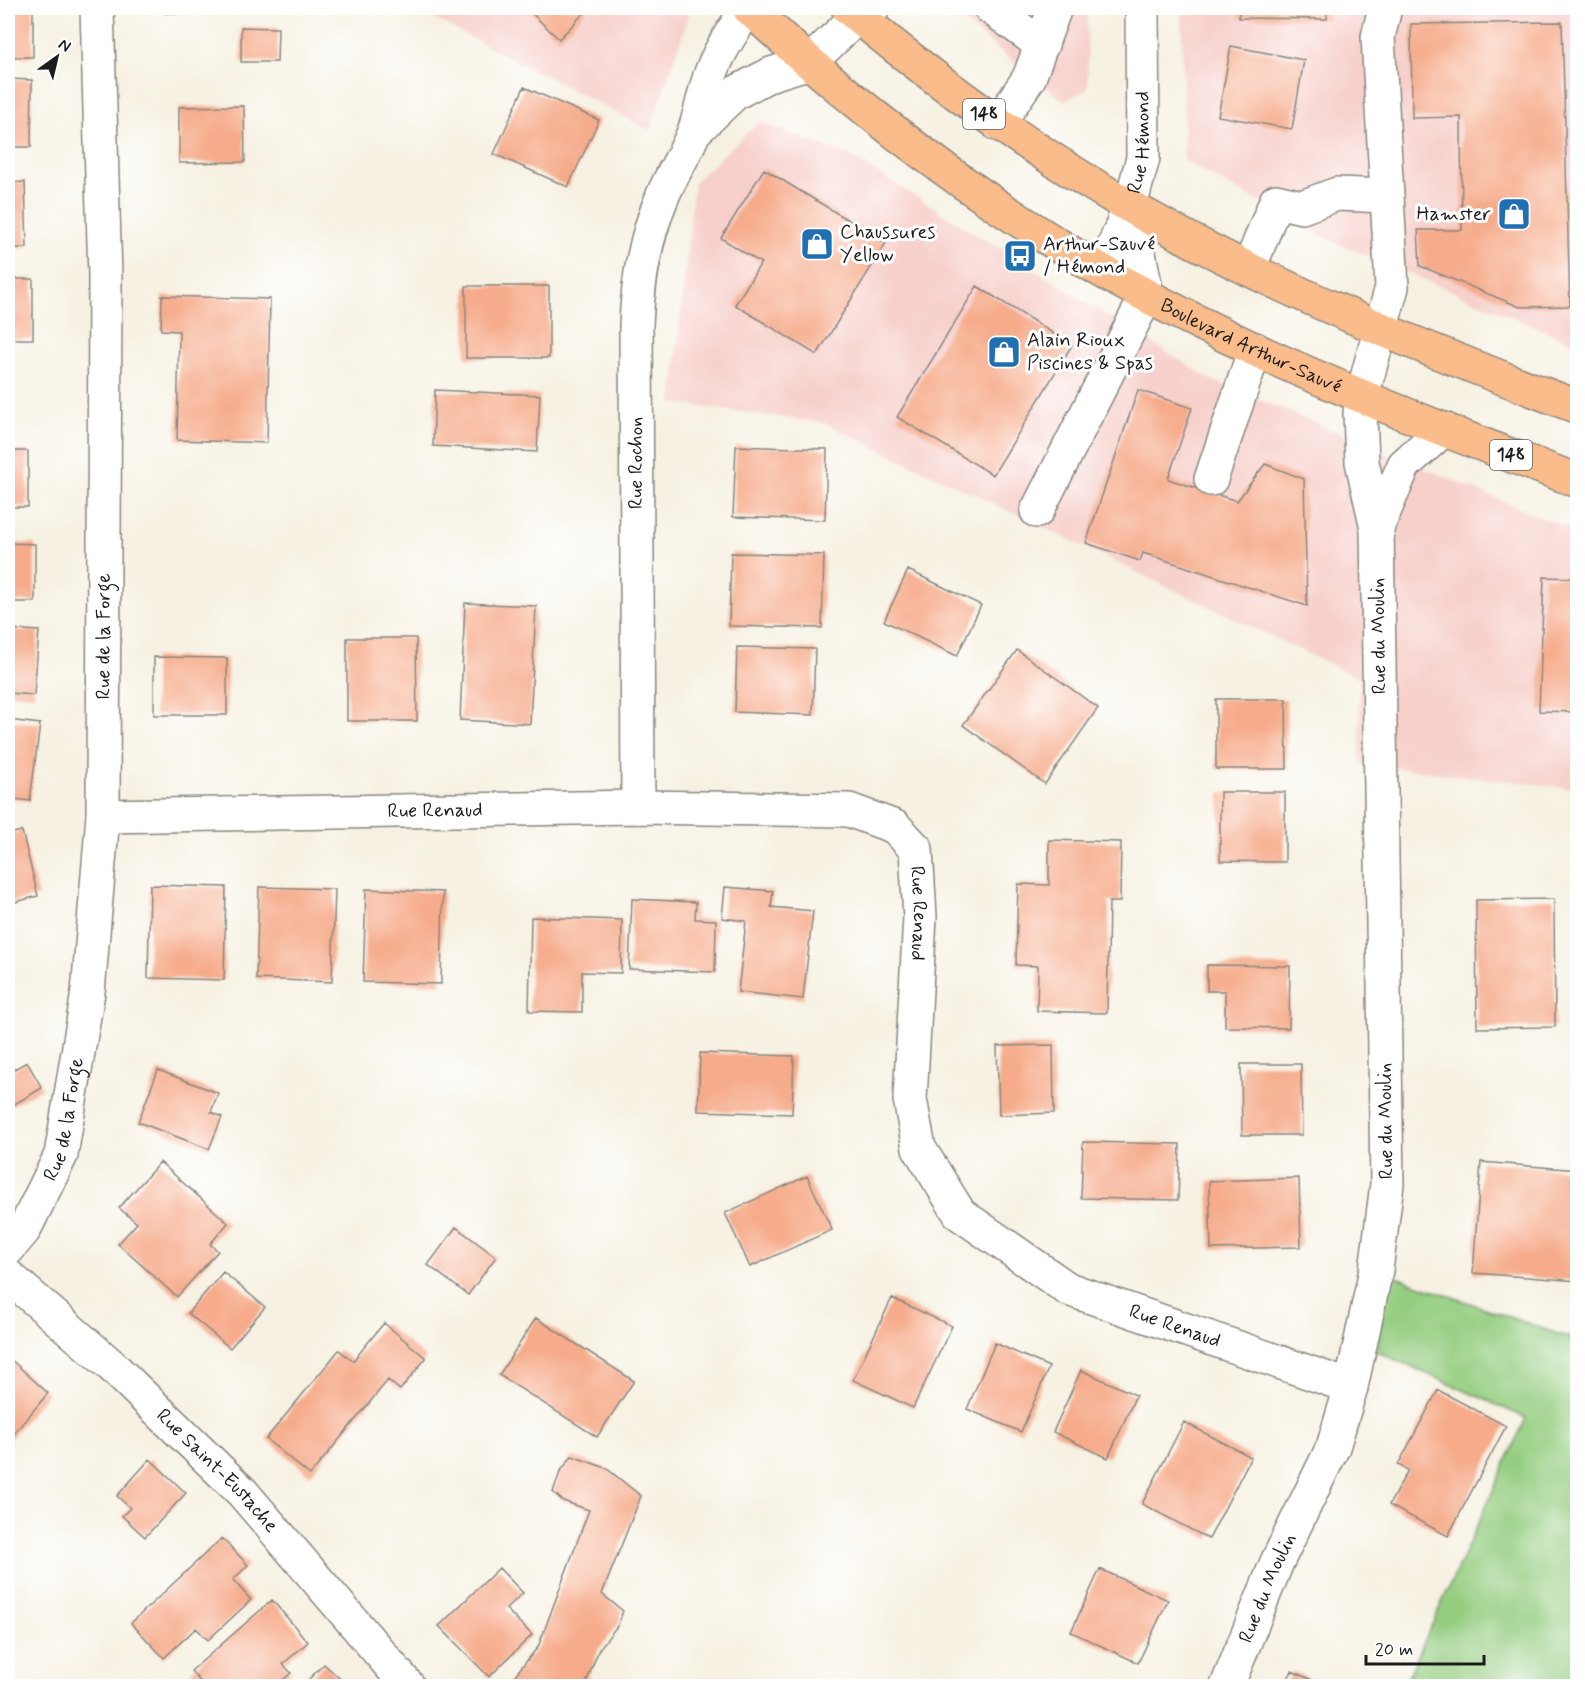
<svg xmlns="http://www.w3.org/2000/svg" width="1585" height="1694" font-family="Mynerve,sans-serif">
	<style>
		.built { fill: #f7d0cb }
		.green { fill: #94cd80; stroke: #58744e; stroke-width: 1.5 }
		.building { fill: #f6ab8a }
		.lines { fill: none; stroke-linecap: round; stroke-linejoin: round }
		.minor-casing { stroke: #89867f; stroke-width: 36 }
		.major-casing { stroke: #89867f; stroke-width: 36 }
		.minor { stroke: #fff; stroke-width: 33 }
		.major { stroke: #f9bc8a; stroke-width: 33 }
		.labels { text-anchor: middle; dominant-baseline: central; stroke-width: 6; stroke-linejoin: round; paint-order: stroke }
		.shield { fill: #fff; stroke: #606060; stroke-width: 1.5 }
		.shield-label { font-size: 18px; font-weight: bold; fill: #1c1c1c }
		.street-label { font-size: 20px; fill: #1c1c1c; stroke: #fff }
		.poi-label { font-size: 20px; fill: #1c1c1c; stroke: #fff; text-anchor: start }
	</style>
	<rect width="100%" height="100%" fill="#fff"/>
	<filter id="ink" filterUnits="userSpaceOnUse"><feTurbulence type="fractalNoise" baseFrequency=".0167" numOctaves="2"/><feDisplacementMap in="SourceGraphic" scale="12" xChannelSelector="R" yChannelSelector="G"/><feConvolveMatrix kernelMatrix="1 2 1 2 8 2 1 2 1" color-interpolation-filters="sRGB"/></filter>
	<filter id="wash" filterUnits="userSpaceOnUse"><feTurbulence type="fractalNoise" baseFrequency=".008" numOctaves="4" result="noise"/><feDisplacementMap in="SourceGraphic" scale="24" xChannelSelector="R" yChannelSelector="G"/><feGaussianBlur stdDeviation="1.35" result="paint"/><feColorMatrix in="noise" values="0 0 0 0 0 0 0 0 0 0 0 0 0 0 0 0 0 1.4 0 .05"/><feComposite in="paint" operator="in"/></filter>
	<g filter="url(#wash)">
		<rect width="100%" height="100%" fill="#f6f1e2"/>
		<!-- built -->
		<path class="built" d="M414 8H682L689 16 650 130Z
			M946 8H1087L1088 89 1064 101Z
			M1182 8H1577V344L1323 237 1184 161Z
			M759 122 847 154 1210 379 1577 532V789L1360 764 1359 678 824 423 672 403 694 182Z"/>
		<!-- green -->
		<path class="green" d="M1376 1270 1569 1338 1577 1322V1686H1404L1526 1418 1378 1352Z"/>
		<g id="blocks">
			<!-- building -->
			<path class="building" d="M8 8H33V57H8Z
				M165 8H243V12L165 13Z
				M526 8H586L588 9 559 39Z
				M1239 8H1327V19L1239 18Z
				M1562 22 1570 306 1520 307 1420 266 1418 230H1462L1461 117 1412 118 1411 24Z
				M241 27 278 28 277 62H241Z
				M1231 46 1304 60 1292 129 1218 116Z
				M8 79 32 80 31 147H8Z
				M524 87 599 120 568 187 494 154Z
				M244 106 245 162 179 163V107Z
				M764 169 886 243 817 355 735 305 761 263 721 238Z
				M25 182 27 248H8V183Z
				M8 279H33V339H8Z
				M466 286H549V358H466Z
				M977 286 1072 345 993 475 897 417Z
				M162 296 270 299 267 443 177 440 179 331 161 330Z
				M435 390 540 395 537 452 433 446Z
				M1138 390 1192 408 1168 479 1237 501 1265 464 1304 479 1307 606 1143 553 1140 561 1086 543Z
				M736 446 827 449 825 520 733 517Z
				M8 451H28V507H8Z
				M8 543 35 544V602H8Z
				M731 553 824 555 822 628 729 626Z
				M908 570 981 605 957 656 884 621Z
				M1544 577 1578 578V712L1539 711Z
				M465 603 536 606 530 724 460 720Z
				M8 629 39 631 34 695 8 693Z
				M347 638H416L417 721H347Z
				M737 647 815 649 813 715 735 712Z
				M1017 650 1098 708 1045 784 963 725Z
				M154 657 227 658V715H154Z
				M1216 699H1286L1287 769H1216Z
				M8 720 40 724 30 801 8 798Z
				M1220 792H1285V862L1220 861Z
				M22 831 38 896 8 904V834Z
				M1049 840 1121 842 1120 902H1109L1107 1013 1037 1011 1038 966 1016 965 1018 884 1049 885Z
				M150 885 226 887 224 980 148 978Z
				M259 887 335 889 332 982 256 979Z
				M725 887 773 891 771 907 813 911 803 999 738 992 746 921 722 918Z
				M366 889 443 892 441 984 363 982Z
				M632 899 696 902 695 919 716 920 715 972 629 969Z
				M1554 899 1555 1027 1477 1028 1476 900Z
				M531 917 622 920 621 973 582 972V1012L529 1011Z
				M1207 965 1290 966 1289 1028 1225 1027V991H1207Z
				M1053 1045 1054 1113 999 1115 997 1046Z
				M700 1053 794 1056 792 1114 698 1111Z
				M27 1062 42 1088 8 1108V1069L9 1072Z
				M1241 1064H1301L1302 1135H1242Z
				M158 1070 218 1093 211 1112 222 1117 209 1149 138 1122Z
				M1083 1142 1180 1144 1178 1200 1081 1198Z
				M160 1162 228 1223 210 1244 218 1251 177 1297 118 1244 137 1223 119 1208Z
				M1481 1162 1578 1170V1281L1473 1273Z
				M807 1176 832 1230 750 1267 725 1213Z
				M1299 1178 1301 1247 1211 1249 1209 1181Z
				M456 1227 496 1257 468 1295 428 1265Z
				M223 1272 265 1307 230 1348 188 1313Z
				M892 1298 952 1326 913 1408 853 1380Z
				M536 1318 634 1381 597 1437 499 1375Z
				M384 1323 426 1358 400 1390 388 1380 310 1475 266 1439 339 1350 353 1361Z
				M995 1343 1049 1367 1021 1432 967 1409Z
				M8 1357 48 1393 8 1441Z
				M1081 1370 1136 1395 1108 1458 1053 1432Z
				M1438 1390 1506 1426 1448 1536 1389 1505 1408 1470 1398 1465Z
				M1184 1422 1251 1457 1209 1539 1142 1504Z
				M572 1456 606 1468 641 1496 602 1594 623 1611 618 1625 599 1649 585 1686H506L538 1647 589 1510 563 1501 553 1492 560 1472Z
				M150 1459 186 1493 145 1537 122 1516 130 1508 117 1496Z
				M222 1538 248 1565 233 1580 251 1600 208 1640 196 1628 164 1658 131 1623Z
				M499 1568 523 1593 506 1609 532 1635 489 1677 439 1626Z
				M1100 1569 1168 1600 1138 1663 1071 1632Z
				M272 1600 308 1642 283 1664 291 1673 276 1686H204L191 1671Z
				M324 1664 348 1686H302Z
				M1292 1671 1325 1686H1284Z"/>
		</g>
	</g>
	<g filter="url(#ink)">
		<use href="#blocks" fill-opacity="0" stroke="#89867f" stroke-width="1.5"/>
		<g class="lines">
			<!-- minor casing -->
			<g class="minor-casing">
				<g id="minor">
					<path d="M991 8 1042 45"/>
					<path d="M1385 8 1378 37 1387 196"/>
					<path d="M998 124 1029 78 1055 8"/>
					<path d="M695 131 735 93 771 74 810 62 858 16 873 8"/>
					<path id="s1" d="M1104 271 1130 206 1143 158 1142 8"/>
					<path d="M1211 479 1255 349"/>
					<path d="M1037 511 1147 295 1130 206"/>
					<path d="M1377 528 1404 465 1444 429"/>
					<path d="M638 807 636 325C638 279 645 238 663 195 672 173 687 152 695 129 701 112 704 93 710 76 718 52 734 29 748 8"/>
					<path id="s2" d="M103 816 638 807 849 810 895 827 916 849 920 917 910 1099 919 1148 960 1214 1068 1289 1351 1387"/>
					<path id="s3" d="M8 1249 24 1230 61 1155 88 992 103 816 105 277 97 8"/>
					<path id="s4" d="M8 1276 111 1365 242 1492 408 1686"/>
					<path id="s5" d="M1227 1686 1277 1562 1333 1447 1351 1387 1376 1270 1387 1184 1377 528 1362 462 1360 413 1362 396 1392 287 1387 196 1337 194 1302 207 1276 201 1249 269"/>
				</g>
			</g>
			<!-- major casing -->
			<g class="major-casing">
				<g id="major">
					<path id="s6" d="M749 8C840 93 941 172 1047 238 1212 342 1396 412 1578 481"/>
					<path d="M848 8C963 105 1088 189 1222 256 1337 314 1457 361 1578 407"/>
				</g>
			</g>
			<!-- minor -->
			<use href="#minor" class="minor"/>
			<!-- major -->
			<use href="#major" class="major"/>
		</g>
	</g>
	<!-- icons -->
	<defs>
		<g id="shop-square" transform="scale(1.725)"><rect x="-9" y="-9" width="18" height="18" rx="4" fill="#1f6fb2" stroke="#fff"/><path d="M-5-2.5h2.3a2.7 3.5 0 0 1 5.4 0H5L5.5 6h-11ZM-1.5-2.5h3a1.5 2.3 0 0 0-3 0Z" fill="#fff"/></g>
		<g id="bus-square" transform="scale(1.725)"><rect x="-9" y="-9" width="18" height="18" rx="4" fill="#1f6fb2" stroke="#fff"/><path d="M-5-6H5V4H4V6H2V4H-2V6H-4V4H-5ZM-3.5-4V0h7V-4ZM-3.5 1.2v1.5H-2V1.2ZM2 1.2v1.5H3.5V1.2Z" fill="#fff"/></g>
	</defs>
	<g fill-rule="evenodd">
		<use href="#shop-square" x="1514" y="214"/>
		<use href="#shop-square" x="817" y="244"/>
		<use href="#bus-square" x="1020" y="256"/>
		<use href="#shop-square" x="1004" y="352"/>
	</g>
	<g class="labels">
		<!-- shield labels -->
		<g class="shield">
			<rect x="963" y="99" width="42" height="30" rx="4.5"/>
			<rect x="1490" y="440" width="42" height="30" rx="4.5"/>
		</g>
		<g class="shield-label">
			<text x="984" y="114">148</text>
			<text x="1511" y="455">148</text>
		</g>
		<!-- street labels -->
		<g class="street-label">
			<text stroke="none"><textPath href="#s1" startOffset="135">Rue Hémond</textPath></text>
			<text stroke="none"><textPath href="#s6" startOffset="608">Boulevard Arthur-Sauvé</textPath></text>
			<text transform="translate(636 463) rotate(-90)">Rue Rochon</text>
			<text transform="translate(1379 636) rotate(-91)">Rue du Moulin</text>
			<text stroke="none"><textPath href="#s3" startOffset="630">Rue de la Forge</textPath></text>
			<text stroke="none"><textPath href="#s2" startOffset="332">Rue Renaud</textPath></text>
			<text stroke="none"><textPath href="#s2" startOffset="890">Rue Renaud</textPath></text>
			<text stroke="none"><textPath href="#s3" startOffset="144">Rue de la Forge</textPath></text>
			<text transform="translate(1386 1121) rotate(-91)">Rue du Moulin</text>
			<text stroke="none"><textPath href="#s2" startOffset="1448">Rue Renaud</textPath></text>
			<text stroke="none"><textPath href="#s4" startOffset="286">Rue Saint-Eustache</textPath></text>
			<text stroke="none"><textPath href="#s5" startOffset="106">Rue du Moulin</textPath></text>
		</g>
		<!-- poi labels -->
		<g class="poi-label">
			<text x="1491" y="214" text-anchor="end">Hamster</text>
			<text x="840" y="232">Chaussures<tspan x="840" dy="23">Yellow</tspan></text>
			<text x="1043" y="244">Arthur-Sauvé<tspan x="1043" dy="23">/ Hémond</tspan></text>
			<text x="1027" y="340">Alain Rioux<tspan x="1027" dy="23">Piscines &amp; Spas</tspan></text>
		</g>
	</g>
	<!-- margin -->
	<rect width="1585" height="1694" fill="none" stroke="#fff" stroke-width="30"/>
	<!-- north arrow -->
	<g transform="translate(57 57) rotate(34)" stroke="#ffffff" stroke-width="4.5" paint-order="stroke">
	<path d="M0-4.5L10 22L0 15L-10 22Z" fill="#1c1c1c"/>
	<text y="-9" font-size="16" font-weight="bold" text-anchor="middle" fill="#1c1c1c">N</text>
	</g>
	<!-- scale -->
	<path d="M1366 1655v9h118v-9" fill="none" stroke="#1c1c1c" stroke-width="3"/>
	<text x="1375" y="1655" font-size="18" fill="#1c1c1c" stroke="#ffffff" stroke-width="4.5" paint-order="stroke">20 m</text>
</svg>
